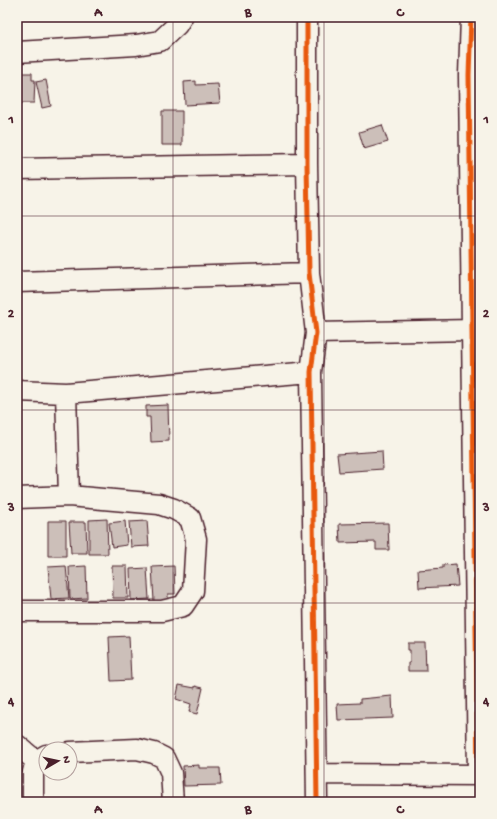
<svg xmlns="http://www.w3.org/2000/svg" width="497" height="819" font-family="'Gochi Hand',sans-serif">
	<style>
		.building { fill: #ccbfb9; stroke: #4a1f2b }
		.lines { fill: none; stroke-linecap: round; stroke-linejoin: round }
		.minor-casing { stroke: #4a1f2b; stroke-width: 23 }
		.minor { stroke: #f7f3e8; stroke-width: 20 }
		.cycleway-casing { stroke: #f7f3e8; stroke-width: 8 }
		.cycleway { stroke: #e8590c; stroke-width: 5 }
		.grid { fill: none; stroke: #4a1f2b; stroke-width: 1; stroke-opacity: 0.55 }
		.neatline { fill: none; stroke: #4a1f2b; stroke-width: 1.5 }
		.grid-label { font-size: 13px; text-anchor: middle; font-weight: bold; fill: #4a1f2b }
	</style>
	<rect width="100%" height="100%" fill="#f7f3e8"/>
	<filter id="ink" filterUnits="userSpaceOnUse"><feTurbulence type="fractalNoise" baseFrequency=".025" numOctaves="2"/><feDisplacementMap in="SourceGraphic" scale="8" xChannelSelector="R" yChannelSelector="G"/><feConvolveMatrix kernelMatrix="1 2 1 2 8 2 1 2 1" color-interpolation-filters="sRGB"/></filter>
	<g filter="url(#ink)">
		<!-- building -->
		<path class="building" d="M20 73H32V80H35L34 103H17V78H20Z
			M46 80 51 106 42 108 36 82Z
			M196 81V85L218 84 220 103 185 105 184 82Z
			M162 111H182V145H162Z
			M382 125 388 142 364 149 359 132Z
			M168 405 169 441 151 442 150 417H146V406Z
			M382 451 383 469 339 472 337 454Z
			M107 519 108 554H89V520Z
			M48 521H66V556H48Z
			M125 521 127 545 112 547 109 523Z
			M147 521 149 546 131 547 129 522Z
			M69 522H86L87 553H71Z
			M388 523 389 550H376V542L340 543 339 524Z
			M456 564 458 586 419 588 418 570 443 568V565Z
			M66 566 69 598 51 599 48 567Z
			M86 566 87 598 70 599 69 567Z
			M112 566H127L128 598H113Z
			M174 566 175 594H168V600L154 601 152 567Z
			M147 568 149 599 131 600 130 569Z
			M129 636 131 680 111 681 109 637Z
			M408 643H425L426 671H408V663H410V650H408Z
			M179 685 195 688V686L203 688 197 714 189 712 191 704 176 699Z
			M392 696 393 718 338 720 337 704 360 703V699Z
			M199 765V768H220L221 785 184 786 183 766Z
			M53 801 87 802H53Z"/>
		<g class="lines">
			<!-- minor casing -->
			<g class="minor-casing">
				<path id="minor" d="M307 17V164L309 273 316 333 311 372 317 802
					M471 17 469 75 472 330 478 775
					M17 52 136 45 160 41 177 25 182 17
					M17 169 307 164
					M17 282 309 273
					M316 333 472 330
					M17 391 66 393 311 372
					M66 393 69 496
					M17 498 69 496 159 504 174 509 190 518 196 539 193 591 183 606 162 611H17
					M17 745 36 761
					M70 752 137 749 154 753 164 758 171 773 173 802
					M317 774 480 775
					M33 802V772L36 761 46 755"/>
			</g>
			<!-- minor -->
			<use href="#minor" class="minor"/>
			<!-- cycleway casing -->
			<g class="cycleway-casing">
				<path id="cycleway" d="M307 17V164L309 273 316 333 311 372 317 802
					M471 17 469 75 472 330 478 775"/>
			</g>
			<!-- cycleway -->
			<use href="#cycleway" class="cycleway"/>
		</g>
	</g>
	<!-- grid -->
	<path class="grid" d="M173 17V802M324 17V802M17 216H480M17 410H480M17 603H480"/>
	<!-- margin -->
	<rect width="497" height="819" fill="none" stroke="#f7f3e8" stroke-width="44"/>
	<!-- north arrow -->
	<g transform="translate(58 761) rotate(81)"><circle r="19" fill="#f7f3e8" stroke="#b29e9c"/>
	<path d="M0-3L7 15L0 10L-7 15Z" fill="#4a1f2b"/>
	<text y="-6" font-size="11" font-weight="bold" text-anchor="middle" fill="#4a1f2b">N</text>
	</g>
	<rect x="22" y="22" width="453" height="775" class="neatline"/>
	<g class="grid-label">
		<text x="98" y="16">A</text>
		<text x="248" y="16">B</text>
		<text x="400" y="16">C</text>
		<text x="11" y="123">1</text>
		<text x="486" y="123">1</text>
		<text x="11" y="317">2</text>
		<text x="486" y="317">2</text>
		<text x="11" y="511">3</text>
		<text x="486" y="511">3</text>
		<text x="11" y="705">4</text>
		<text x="486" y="705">4</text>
		<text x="98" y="813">A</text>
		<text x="248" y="813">B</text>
		<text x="400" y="813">C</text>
	</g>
</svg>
